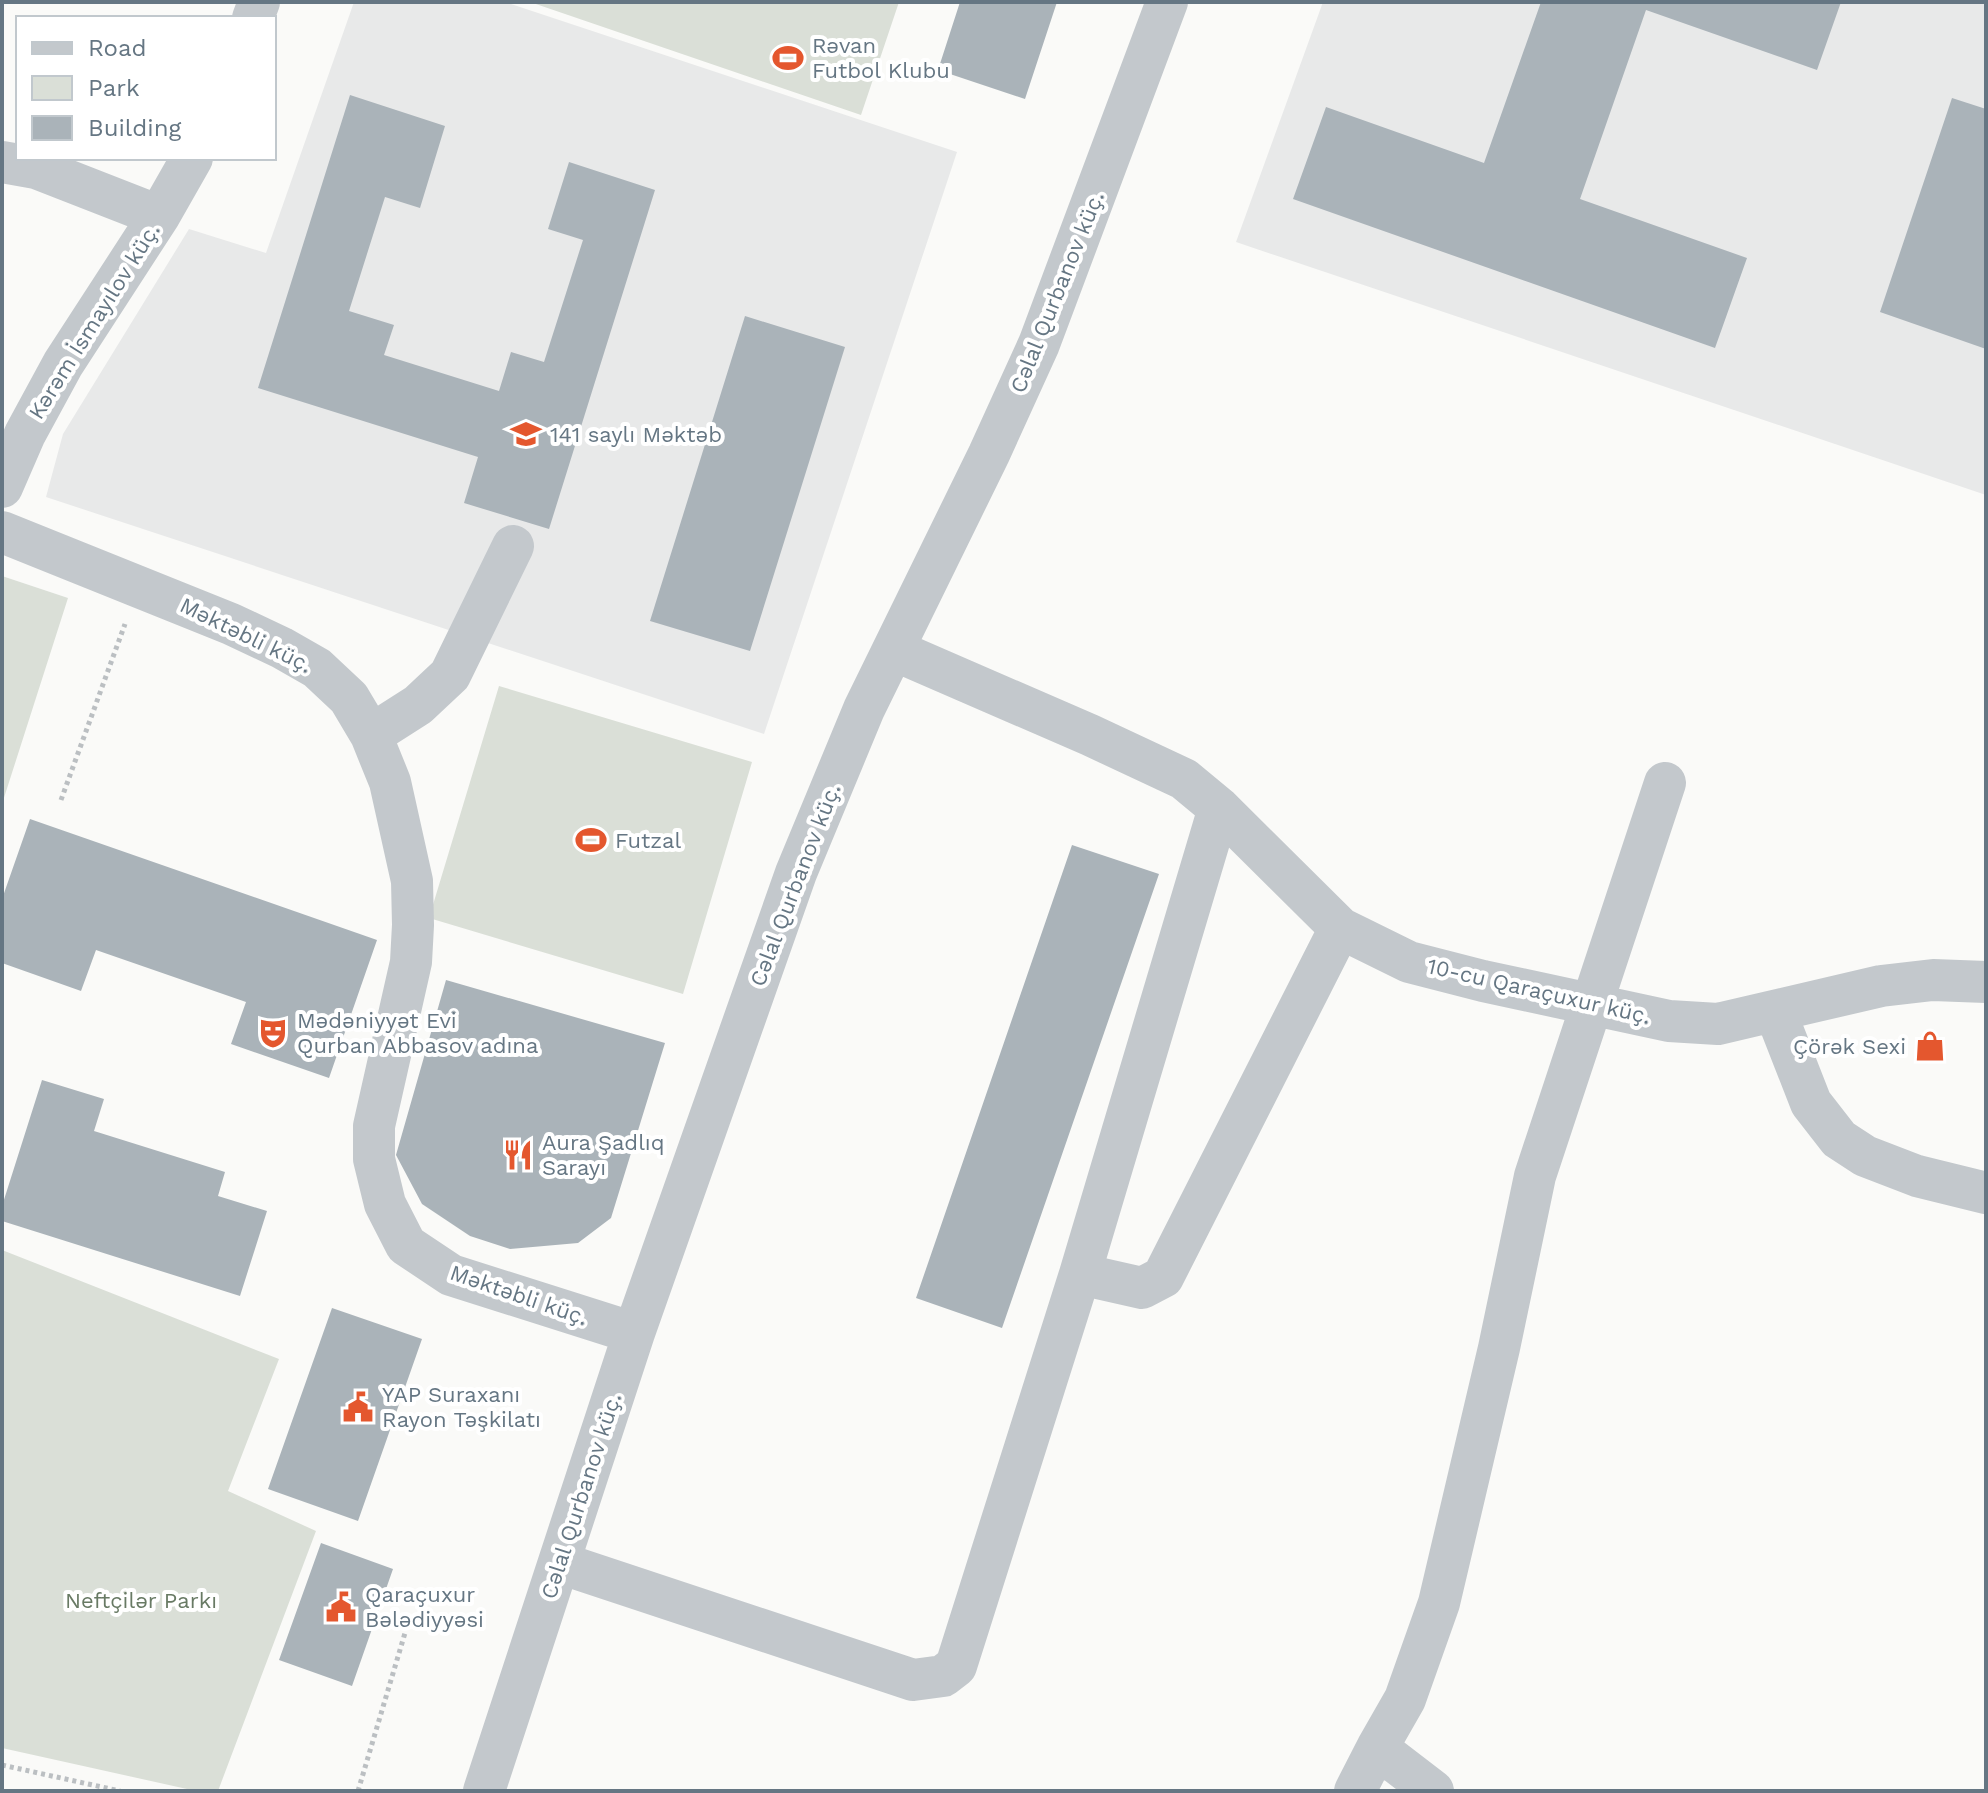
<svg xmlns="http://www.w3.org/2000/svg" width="1988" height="1793" font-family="'Work Sans',sans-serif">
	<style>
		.built { fill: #e8e9e9 }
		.green { fill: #dadfd7 }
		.building { fill: #aab3b9 }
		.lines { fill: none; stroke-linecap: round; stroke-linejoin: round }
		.path { stroke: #bbbfc2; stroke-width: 5; stroke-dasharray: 4 4; stroke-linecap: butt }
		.minor { stroke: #c3c8cc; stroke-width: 42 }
		.labels { text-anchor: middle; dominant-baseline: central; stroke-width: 8; stroke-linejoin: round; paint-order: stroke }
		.poi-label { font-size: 22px; fill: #657683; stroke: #fff; text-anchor: start }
		.street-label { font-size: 22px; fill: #657683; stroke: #fff }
		.park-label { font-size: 22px; fill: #687a64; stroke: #fff }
	</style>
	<rect width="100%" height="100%" fill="#fafaf8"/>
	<!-- built -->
	<path class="built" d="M354 2H505L957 152 764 734 46 497 63 434 189 229 266 253Z
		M1323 2H1986V495L1236 242Z"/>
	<!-- green -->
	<path class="green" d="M530 2H899L861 115Z
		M2 576 68 598 2 804Z
		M499 686 752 762 683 994 429 918Z
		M2 1250 279 1359 228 1491 316 1531 218 1791H196L2 1748Z"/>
	<!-- building -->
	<path class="building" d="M960 2H1057L1025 99 938 70Z
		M1541 2H1841L1817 70 1646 10 1580 199 1747 258 1715 348 1293 199 1326 107 1484 163Z
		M350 95 445 126 420 208 385 197 349 311 394 325 384 355 499 391 511 352 544 362 583 240 548 229 569 162 655 190 549 529 464 503 478 457 258 388Z
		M1952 98 1986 109V349L1880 312Z
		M745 316 845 347 750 651 650 621Z
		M30 819 377 940 329 1078 231 1044 246 1002 96 950 81 991 2 963V899Z
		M1072 845 1159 874 1002 1328 916 1298Z
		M446 980 665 1043 611 1218 578 1243 510 1249 470 1236 422 1204 396 1155Z
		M42 1080 104 1099 94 1131 225 1172 218 1196 267 1211 240 1296 2 1221V1206Z
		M332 1308 422 1339 358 1521 268 1489Z
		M321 1543 393 1569 352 1686 279 1660Z"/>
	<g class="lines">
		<!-- path -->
		<path class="path" d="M61 800 125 624
			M2 1765 120 1791
			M358 1791 405 1633"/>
		<!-- minor -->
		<path class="minor" d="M253 18 259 2
			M2 162 36 168 159 216
			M2 487 25 434 63 364 159 216 192 158
			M2 532 231 624 282 648 317 668 349 698 371 735 390 782 412 881 413 925 411 962 374 1126V1159L385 1204 406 1245 451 1275 634 1333
			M894 650 1090 735 1184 779 1219 808 1340 928 1409 962 1483 981 1669 1021 1718 1024 1881 986 1933 980 1986 982
			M371 735 418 705 450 675 513 546
			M1775 1011 1811 1103 1839 1139 1865 1156 1917 1176 1986 1193
			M1080 1274 1142 1288 1163 1277 1340 928
			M560 1563 913 1680 943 1676 956 1666 1080 1274 1219 808
			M484 1791 634 1333 796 873 864 709 989 454 1039 344 1167 2
			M1355 1791 1377 1748
			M1433 1791 1377 1748 1405 1699 1439 1603 1499 1348 1535 1176 1665 783"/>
	</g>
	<!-- icons -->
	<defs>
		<g id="stadium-bare" transform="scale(2.4)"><path d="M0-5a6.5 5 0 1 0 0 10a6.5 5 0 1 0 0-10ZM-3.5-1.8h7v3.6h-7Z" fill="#e4572e" stroke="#fff" stroke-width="2.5" paint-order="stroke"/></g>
		<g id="school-bare" transform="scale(2.4)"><path d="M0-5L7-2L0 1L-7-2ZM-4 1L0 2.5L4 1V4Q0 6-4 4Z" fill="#e4572e" stroke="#fff" stroke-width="2.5" paint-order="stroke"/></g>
		<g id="theatre-bare" transform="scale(2.4)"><path d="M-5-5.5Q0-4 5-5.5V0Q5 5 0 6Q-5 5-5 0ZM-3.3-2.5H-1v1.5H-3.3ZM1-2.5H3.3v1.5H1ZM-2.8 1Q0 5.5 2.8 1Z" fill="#e4572e" stroke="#fff" stroke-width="2.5" paint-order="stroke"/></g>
		<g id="shop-bare" transform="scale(2.4)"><path d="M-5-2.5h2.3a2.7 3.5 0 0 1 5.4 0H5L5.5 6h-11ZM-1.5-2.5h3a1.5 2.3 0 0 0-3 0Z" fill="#e4572e" stroke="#fff" stroke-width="2.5" paint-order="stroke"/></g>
		<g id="restaurant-bare" transform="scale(2.4)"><path d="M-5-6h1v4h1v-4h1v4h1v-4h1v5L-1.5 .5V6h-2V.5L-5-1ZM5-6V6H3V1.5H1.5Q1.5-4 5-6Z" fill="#e4572e" stroke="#fff" stroke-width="2.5" paint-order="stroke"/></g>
		<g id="civic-bare" transform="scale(2.4)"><path d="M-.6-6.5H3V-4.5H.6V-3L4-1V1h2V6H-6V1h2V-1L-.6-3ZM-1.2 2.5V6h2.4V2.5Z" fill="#e4572e" stroke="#fff" stroke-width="2.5" paint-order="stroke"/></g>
	</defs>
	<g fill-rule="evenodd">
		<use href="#stadium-bare" x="788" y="58"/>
		<use href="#school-bare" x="526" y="434"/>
		<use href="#stadium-bare" x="591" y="840"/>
		<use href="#theatre-bare" x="273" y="1033"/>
		<use href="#shop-bare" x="1930" y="1046"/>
		<use href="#restaurant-bare" x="518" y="1155"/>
		<use href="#civic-bare" x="358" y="1407"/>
		<use href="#civic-bare" x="341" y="1607"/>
	</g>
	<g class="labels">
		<!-- poi labels -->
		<g class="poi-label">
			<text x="812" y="45">Rəvan<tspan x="812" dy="25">Futbol Klubu</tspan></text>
			<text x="550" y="434">141 saylı Məktəb</text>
			<text x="615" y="840">Futzal</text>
			<text x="297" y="1020">Mədəniyyət Evi<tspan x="297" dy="25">Qurban Abbasov adına</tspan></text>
			<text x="1906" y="1046" text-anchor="end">Çörək Sexi</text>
			<text x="542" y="1142">Aura Şadlıq<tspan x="542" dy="25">Sarayı</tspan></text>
			<text x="382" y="1394">YAP Suraxanı<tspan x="382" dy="25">Rayon Təşkilatı</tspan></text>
			<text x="365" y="1594">Qaraçuxur<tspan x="365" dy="25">Bələdiyyəsi</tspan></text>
		</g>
		<!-- street labels -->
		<g class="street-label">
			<text transform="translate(1057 292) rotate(-68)">Cəlal Qurbanov küç.</text>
			<text transform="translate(94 321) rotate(-58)">Kərəm İsmayılov küç.</text>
			<text transform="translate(246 635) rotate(26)">Məktəbli küç.</text>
			<text transform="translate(795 885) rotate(-69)">Cəlal Qurbanov küç.</text>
			<text transform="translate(1539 991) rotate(13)">10-cu Qaraçuxur küç.</text>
			<text transform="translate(519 1295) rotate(19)">Məktəbli küç.</text>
			<text transform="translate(581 1496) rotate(-72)">Cəlal Qurbanov küç.</text>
		</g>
		<!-- park labels -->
		<g class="park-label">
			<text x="141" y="1600">Neftçilər Parkı</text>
		</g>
	</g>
	<!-- border -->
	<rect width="1988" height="1793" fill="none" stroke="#657683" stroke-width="8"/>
	<!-- legend -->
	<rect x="16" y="16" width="260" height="144" fill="#ffffff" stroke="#c1c8cd" stroke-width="2"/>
	<rect x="32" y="42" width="40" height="12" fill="#c3c8cc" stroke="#c1c8cd" stroke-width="2"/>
	<text x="88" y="56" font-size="24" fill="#657683">Road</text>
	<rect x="32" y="76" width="40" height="24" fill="#dadfd7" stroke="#c1c8cd" stroke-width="2"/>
	<text x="88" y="96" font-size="24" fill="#657683">Park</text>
	<rect x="32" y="116" width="40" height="24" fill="#aab3b9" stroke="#c1c8cd" stroke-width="2"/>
	<text x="88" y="136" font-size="24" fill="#657683">Building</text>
</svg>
